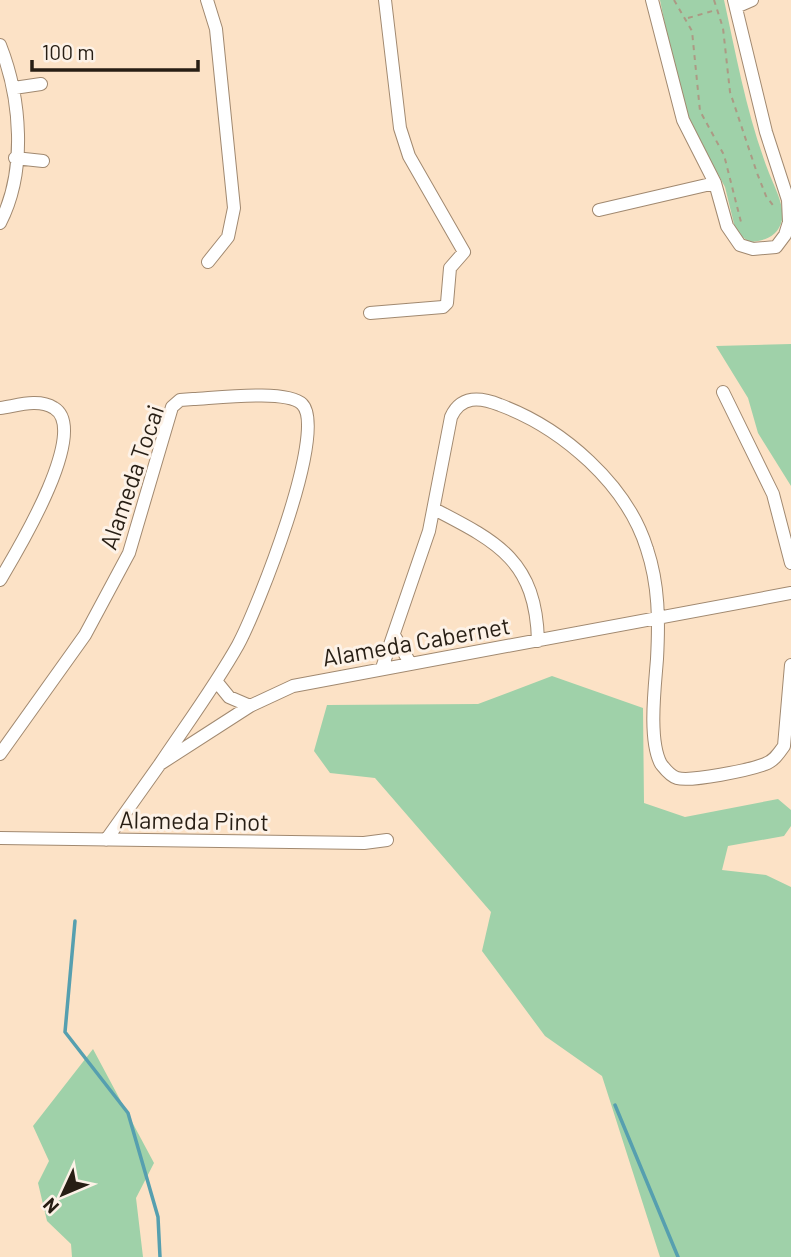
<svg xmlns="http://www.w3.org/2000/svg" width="791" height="1257" font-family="Barlow,sans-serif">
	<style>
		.green { fill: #9fd1a9 }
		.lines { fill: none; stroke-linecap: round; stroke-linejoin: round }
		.stream { stroke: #569faf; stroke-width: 3.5 }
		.street-casing { stroke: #a18970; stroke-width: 14 }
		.path { stroke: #ac9984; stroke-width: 2; stroke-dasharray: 5 5; stroke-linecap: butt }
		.street { stroke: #fff; stroke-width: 12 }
		.labels { text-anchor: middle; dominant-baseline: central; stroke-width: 6; stroke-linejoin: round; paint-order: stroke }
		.street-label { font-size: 24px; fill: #271e14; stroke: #fdf2e7 }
	</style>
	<rect width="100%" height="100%" fill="#fce2c6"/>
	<!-- green -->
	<path class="green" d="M660 0H724C737 59 747 116 769 173 774 186 785 206 782 220 778 237 764 241 749 242L736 232 725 187 688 119 674 70Z
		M791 344V486L758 433 748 398 716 346Z
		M552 676 643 708 644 803 685 817 778 799 791 810V826L784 836 728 846 722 870 766 875 791 887V1257H660L602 1076 545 1036 482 951 491 912 375 778 330 773 314 751 327 705 478 704Z
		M93 1049 154 1163 136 1198 143 1257H72L71 1244 47 1221 38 1183 49 1161 33 1126Z"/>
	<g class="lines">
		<!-- stream -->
		<path class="stream" d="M75 921 65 1032 128 1113 158 1217 160 1257
			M615 1105 678 1257"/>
		<!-- street casing -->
		<g class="street-casing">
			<path id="street" d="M207 0 216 29 234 208 228 237 208 262
				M652 0 683 120 715 183 727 226 740 245 753 249 776 247 785 235 789 222 788 200 766 132 734 0
				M736 7 752 0
				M0 45C21 98 27 171 0 223
				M14 88 41 84
				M15 158 43 161
				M599 210 715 183
				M370 313 443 307 447 303 450 268 464 252 409 156 400 128 385 0
				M723 392 773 494 791 563
				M0 408C16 406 38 398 54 408 91 430 16 553 0 580
				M434 509C498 542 536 561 538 641
				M394 635 410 663
				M382 668 429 531 451 417C461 395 480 397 500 405 562 428 627 484 647 549 659 585 659 621 657 659 655 686 648 740 661 764 665 769 670 776 677 778 691 782 750 770 765 764 774 761 779 753 784 746L791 665
				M216 681 229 697 250 706
				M0 754 85 635 129 553 172 407 180 400 193 399C215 398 287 389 302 404 329 430 256 612 238 645 215 686 186 725 160 764
				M0 838 364 843 387 840
				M106 840 160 764 250 706 293 686 791 593"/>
		</g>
		<!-- path -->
		<path class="path" d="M674 0 692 31 700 111 724 155 742 226
			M714 0 723 28 730 92 757 173 766 196 775 208
			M688 18 716 10"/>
		<!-- street -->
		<use href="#street" class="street"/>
	</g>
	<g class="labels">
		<!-- street labels -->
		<g class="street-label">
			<text transform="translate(131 477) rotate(-71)">Alameda Tocai</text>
			<text transform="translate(416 641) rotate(-10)">Alameda Cabernet</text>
			<text transform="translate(194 820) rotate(1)">Alameda Pinot</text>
		</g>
	</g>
	<!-- north arrow -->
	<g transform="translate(63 1194) rotate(226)" stroke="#fdf2e7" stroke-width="5" paint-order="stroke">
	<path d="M0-5L12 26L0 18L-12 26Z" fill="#271e14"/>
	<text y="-10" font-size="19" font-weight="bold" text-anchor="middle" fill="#271e14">N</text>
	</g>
	<!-- scale -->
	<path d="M32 60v10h166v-10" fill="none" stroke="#271e14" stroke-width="3.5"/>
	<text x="42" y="60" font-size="21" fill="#271e14" stroke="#fdf2e7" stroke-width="5" paint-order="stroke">100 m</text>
</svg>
